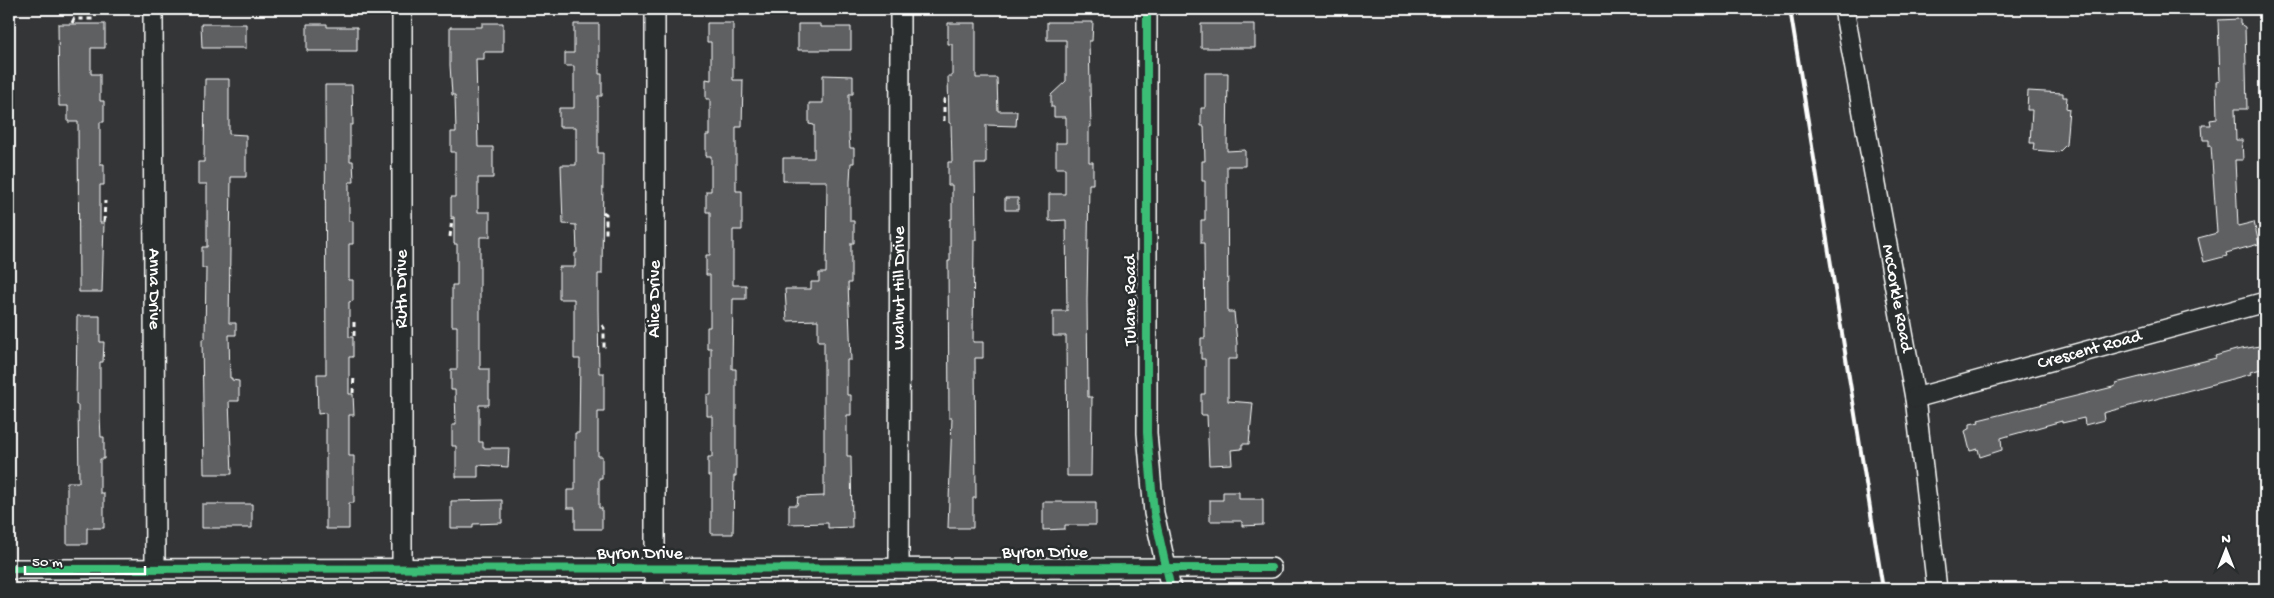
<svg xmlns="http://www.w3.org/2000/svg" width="2274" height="598" font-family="'Gochi Hand',sans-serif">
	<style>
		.building { fill: #5f6162; stroke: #fff }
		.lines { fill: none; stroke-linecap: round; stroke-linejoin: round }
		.minor-casing { stroke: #fff; stroke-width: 22 }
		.path { stroke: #fff; stroke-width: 3; stroke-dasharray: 5 4; stroke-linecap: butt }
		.minor { stroke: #2a2d2e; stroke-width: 19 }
		.rail { stroke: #fff; stroke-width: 4 }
		.cycleway-casing { stroke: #2a2d2e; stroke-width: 11 }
		.cycleway { stroke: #3abd76; stroke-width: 8 }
		.labels { text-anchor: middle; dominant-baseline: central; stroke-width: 5; stroke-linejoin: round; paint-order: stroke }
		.street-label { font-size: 18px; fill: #fff; stroke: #2a2d2e }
	</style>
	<rect width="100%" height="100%" fill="#333536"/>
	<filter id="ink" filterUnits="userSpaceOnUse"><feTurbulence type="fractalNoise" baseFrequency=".02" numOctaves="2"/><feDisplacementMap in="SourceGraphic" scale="10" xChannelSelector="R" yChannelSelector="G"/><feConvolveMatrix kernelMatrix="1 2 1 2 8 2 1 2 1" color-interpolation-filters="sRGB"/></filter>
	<g filter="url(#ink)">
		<!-- building -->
		<path class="building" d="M2240 19V24L2245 27 2247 109H2235L2236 140H2242L2243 160H2235L2238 226 2254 222 2259 244 2226 253 2227 256 2204 262 2198 238 2217 233 2211 146H2209V140H2203L2202 125H2211L2210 120 2217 119 2216 82 2220 81 2218 20Z
			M1047 22H1093L1092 41H1089L1091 127H1089V162H1093V184H1089L1087 300 1088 397H1092L1091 476H1067L1066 336H1053V311H1067L1066 220 1049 221V194H1065V168H1056V143H1066V117H1054V107H1051V95L1066 81V40H1047Z
			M482 23H503V52H484V59H476L478 147H493V178H478V212H490V237H480V369H489V405H479V442H483V448H509L508 467 478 465V477H456V446H452V425H456L455 390H451V369H457V326H452V285H457V244H454V217H451V197H455V152H451V132H456L455 95H452L450 65V27H482Z
			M707 23H733V80H743L742 127H736V191H742V230H733V285H746V299H733L732 369H736V476H734L733 534H711V476H708V457H712V416H707V395H711V348H707V327H710V275H706V255H710V212H706V191H711V156H706V135H710V99H706V79L711 80V42H707Z
			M948 23H976V78H997L998 111H1017L1016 126 986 125V164H975L976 240H974L973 342H983V358H975L976 498H973V528H948L952 418H949L948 261H950V219H952V185H948V162H952L951 123H949L948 76H952V44H948Z
			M58 24H105V48H91V74H100V101H104V122H100V164H104V185H100V223H104L102 292H79L78 122H68V106H59Z
			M201 24H246V48H202Z
			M307 24H327V27H357V51H307Z
			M574 24H599V74H602V96H598V153H603V173L602 274H598V309L599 373H604V412H598V456H602V478H599V508H602V529H575V508H567V490H575V433H579L580 359H574V299H559V267H575V253H577L576 225 563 224 561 165H576V127H559V108H574V66H565V53H574Z
			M798 24H821V27H851V50H798Z
			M1201 24H1255V48H1201Z
			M1205 73H1228L1227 151 1245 150V166H1227L1228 312H1234L1237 343V359H1228V401L1253 403 1249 444H1242V449L1231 450 1232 464 1209 465 1207 415H1201V394H1205V359H1201V338H1205L1204 243H1201V220H1205V181H1202V161H1205L1204 126H1201V108H1205Z
			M823 75 853 76V94H849V136L850 148H854V163H851L850 181V221H854V243H851V283H848L851 360H847V395H851V415H847V456H851L852 527 828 528V523L789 524V505H797L798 497 824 496V341H818V320L787 321 785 289H811V282H819V273H826L827 181H783V158H814V125L809 124V103H823Z
			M205 79H229V134L246 135V177H231L229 323H236V335H229L230 378H232V380L239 381V401H229L232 474H204L202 339H205L206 268H202V247H207V184H198V162H204Z
			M325 85H352L353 125H350V161H353L354 182H349V221H353V244H349V280H353V301L349 302V337H353V357H349V394H353L354 415H349V456H354V503H349V529H326V413L318 414 317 374H326Z
			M2028 91 2063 93V97H2067L2066 108 2069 109 2066 145 2059 152 2033 150 2034 143H2030L2032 110H2027Z
			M1005 198H1018V210H1005Z
			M77 316H100V342H104L103 362H100V417L101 437H104V459H100V493H104V528H87V544H67V482H79L78 405H76Z
			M2265 345V368L2250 372 2251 374 2103 413 2104 420 2085 425 2084 418 2062 423V421L2011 435 2001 438 2002 450 1980 457 1978 449 1970 451 1965 431 1970 428V424L1979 422 1978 420 2113 387 2116 385V383L2216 358 2215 356 2236 350Z
			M1223 492H1239V499H1263V525L1242 526V521H1210V500H1223Z
			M502 500V523L473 524V528H451V501Z
			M1043 502H1096V525H1065V529L1043 530Z
			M202 504H252V528H202Z"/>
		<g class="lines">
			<!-- minor casing -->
			<g class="minor-casing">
				<g id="minor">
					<path id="s1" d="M153 9 155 569"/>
					<path d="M655 9V589"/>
					<path d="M1147 9V433L1154 513 1171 589"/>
					<path id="s2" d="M1844 9 1915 398 1937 589"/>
					<path id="s3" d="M1915 398 2265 302"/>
					<path id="s4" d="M899 568 900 9"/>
					<path d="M9 569 1271 568"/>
					<path d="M402 570V9"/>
				</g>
			</g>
			<!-- path -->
			<path class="path" d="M72 23 74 19H95
				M944 121V100L947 98
				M603 212 606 214V237
				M104 222 105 201
				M450 237 452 218
				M602 325 604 328V350
				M354 336V318
				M353 393 354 375"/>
			<!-- minor -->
			<use href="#minor" class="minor"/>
			<!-- rail -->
			<path class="rail" d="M1790 9 1883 589"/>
			<!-- cycleway casing -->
			<g class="cycleway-casing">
				<path id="cycleway" d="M1147 9V433L1154 513 1171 589
					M9 569 1271 568"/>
			</g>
			<!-- cycleway -->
			<use href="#cycleway" class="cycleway"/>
		</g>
	</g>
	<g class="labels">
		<!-- street labels -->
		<g class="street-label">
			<text stroke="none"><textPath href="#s1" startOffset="280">Anna Drive</textPath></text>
			<text transform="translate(402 289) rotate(-90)">Ruth Drive</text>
			<text stroke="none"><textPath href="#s4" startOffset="280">Walnut Hill Drive</textPath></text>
			<text stroke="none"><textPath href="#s2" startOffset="294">McCorkle Road</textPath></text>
			<text transform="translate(655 299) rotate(-90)">Alice Drive</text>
			<text transform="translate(1131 300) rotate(-90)">Tulane Road</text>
			<text stroke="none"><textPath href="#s3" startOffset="181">Crescent Road</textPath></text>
			<text x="1045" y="553">Byron Drive</text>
			<text x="640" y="554">Byron Drive</text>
		</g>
	</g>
	<!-- margin -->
	<rect width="2274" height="598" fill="none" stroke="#2a2d2e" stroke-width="30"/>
	<rect x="15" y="15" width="2244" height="568" fill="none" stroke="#fff" stroke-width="2" filter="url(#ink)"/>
	<!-- north arrow -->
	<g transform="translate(2226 550)" stroke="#2a2d2e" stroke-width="4" paint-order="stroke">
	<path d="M0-4L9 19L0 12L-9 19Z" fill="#ffffff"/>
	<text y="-8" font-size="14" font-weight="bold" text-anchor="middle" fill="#ffffff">N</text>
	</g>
	<!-- scale -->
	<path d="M25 566v8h120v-8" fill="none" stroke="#ffffff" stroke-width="2.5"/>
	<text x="32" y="566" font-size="15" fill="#ffffff" stroke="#2a2d2e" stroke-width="4" paint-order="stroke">50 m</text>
</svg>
